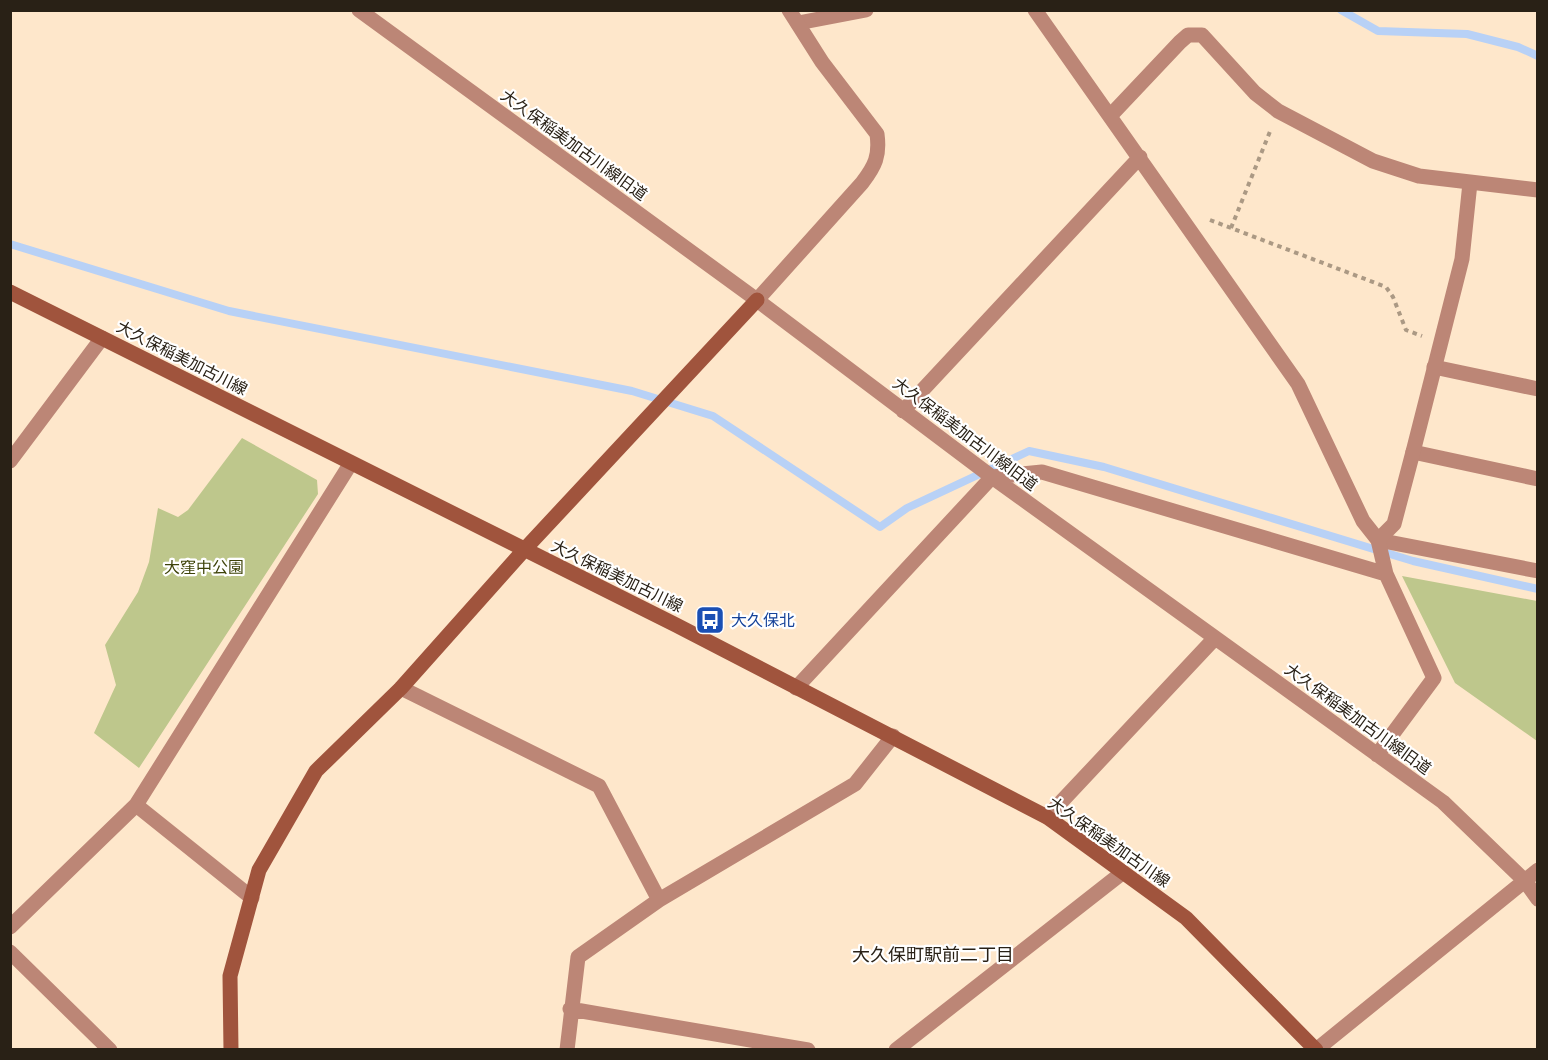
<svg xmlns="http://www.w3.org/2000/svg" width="1548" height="1060" font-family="'DM Sans','Noto Sans JP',sans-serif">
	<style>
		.green { fill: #bec78c }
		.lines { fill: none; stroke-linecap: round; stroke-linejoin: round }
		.stream { stroke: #b8d1f6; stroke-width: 8 }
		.path { stroke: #ab9984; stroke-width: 4; stroke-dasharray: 4.5 4.5; stroke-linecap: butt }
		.lane { stroke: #bc8676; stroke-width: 15 }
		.street { stroke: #bc8676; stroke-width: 15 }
		.secondary { stroke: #a0543d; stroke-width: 15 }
		.labels { text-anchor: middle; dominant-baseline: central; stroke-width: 4.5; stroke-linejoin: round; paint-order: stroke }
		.street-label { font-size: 16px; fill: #292116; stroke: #fff }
		.park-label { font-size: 16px; fill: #3e4309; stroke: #fff }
		.transit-label { font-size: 16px; fill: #164399; stroke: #fff; text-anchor: start }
		.neighbourhood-label { font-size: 18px; fill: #292116; stroke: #fff }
	</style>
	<rect width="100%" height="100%" fill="#fee7cb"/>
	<!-- green -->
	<path class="green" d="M242 438 317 480 318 494 139 768 94 733 116 685 105 645 138 592 149 562 158 508 178 517 188 510Z
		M1402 576 1537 601V741L1455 683Z"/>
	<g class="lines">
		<!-- stream -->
		<path class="stream" d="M1341 10 1378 31 1467 34 1518 47 1538 56
			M10 244 229 311 632 391 713 416 880 527 907 508 1029 451 1104 467 1413 561 1538 589"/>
		<!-- path -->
		<path class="path" d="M1210 220 1386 287 1393 297 1406 330 1422 336
			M1231 228 1271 129"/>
		<!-- lane -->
		<path class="lane" d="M798 23 866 10
			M1434 367 1538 389
			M1413 452 1538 479
			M1378 540 1538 571"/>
		<!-- street -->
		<path class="street" d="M359 10 757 300 992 477 1443 802 1525 881 1538 899
			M1035 10 1298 384 1363 521 1378 540 1386 574 1434 678 1377 755
			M1111 115 1180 42 1188 35H1202L1255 93 1278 111 1373 161 1419 176 1538 190
			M757 300 862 183C875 166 880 156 877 134L822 62 789 10
			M903 411 1140 157
			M10 461 102 338
			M1378 540 1394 524 1413 452 1462 259 1470 183
			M401 688 599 786 659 900
			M796 688 992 477 1042 472 1386 574
			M1047 817 1215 638
			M252 898 136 805 351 463
			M10 927 136 805
			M10 952 110 1050
			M570 1009 808 1050
			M567 1050 578 957 659 900 855 784 893 736
			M896 1050 1122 873
			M1316 1050 1538 870"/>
		<!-- secondary -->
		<path class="secondary" d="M10 292 676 625 1047 817 1186 918 1316 1050
			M231 1050 230 976 259 870 316 771 401 688 524 550 757 300"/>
	</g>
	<!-- icons -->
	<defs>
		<g id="bus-square" transform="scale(1.5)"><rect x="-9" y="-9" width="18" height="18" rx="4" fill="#1a4fb4" stroke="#fff"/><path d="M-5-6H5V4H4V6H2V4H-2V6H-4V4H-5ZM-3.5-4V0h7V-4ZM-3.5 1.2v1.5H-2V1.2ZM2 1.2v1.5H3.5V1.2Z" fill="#fff"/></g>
	</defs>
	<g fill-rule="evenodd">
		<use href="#bus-square" x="710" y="620"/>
	</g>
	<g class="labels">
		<!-- street labels -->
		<g class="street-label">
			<text transform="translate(574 145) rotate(36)">大久保稲美加古川線旧道</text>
			<text transform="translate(182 358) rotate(27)">大久保稲美加古川線</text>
			<text transform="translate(965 434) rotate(37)">大久保稲美加古川線旧道</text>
			<text transform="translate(617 576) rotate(26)">大久保稲美加古川線</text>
			<text transform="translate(1358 719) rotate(36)">大久保稲美加古川線旧道</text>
			<text transform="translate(1109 842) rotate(35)">大久保稲美加古川線</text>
		</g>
		<!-- park labels -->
		<g class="park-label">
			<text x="204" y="567">大窪中公園</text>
		</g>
		<!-- transit labels -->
		<g class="transit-label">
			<text x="731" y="620">大久保北</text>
		</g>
		<!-- neighbourhood labels -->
		<g class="neighbourhood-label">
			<text x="933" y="955">大久保町駅前二丁目</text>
		</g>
	</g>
	<!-- border -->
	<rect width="1548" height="1060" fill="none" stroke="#292116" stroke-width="24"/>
</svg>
